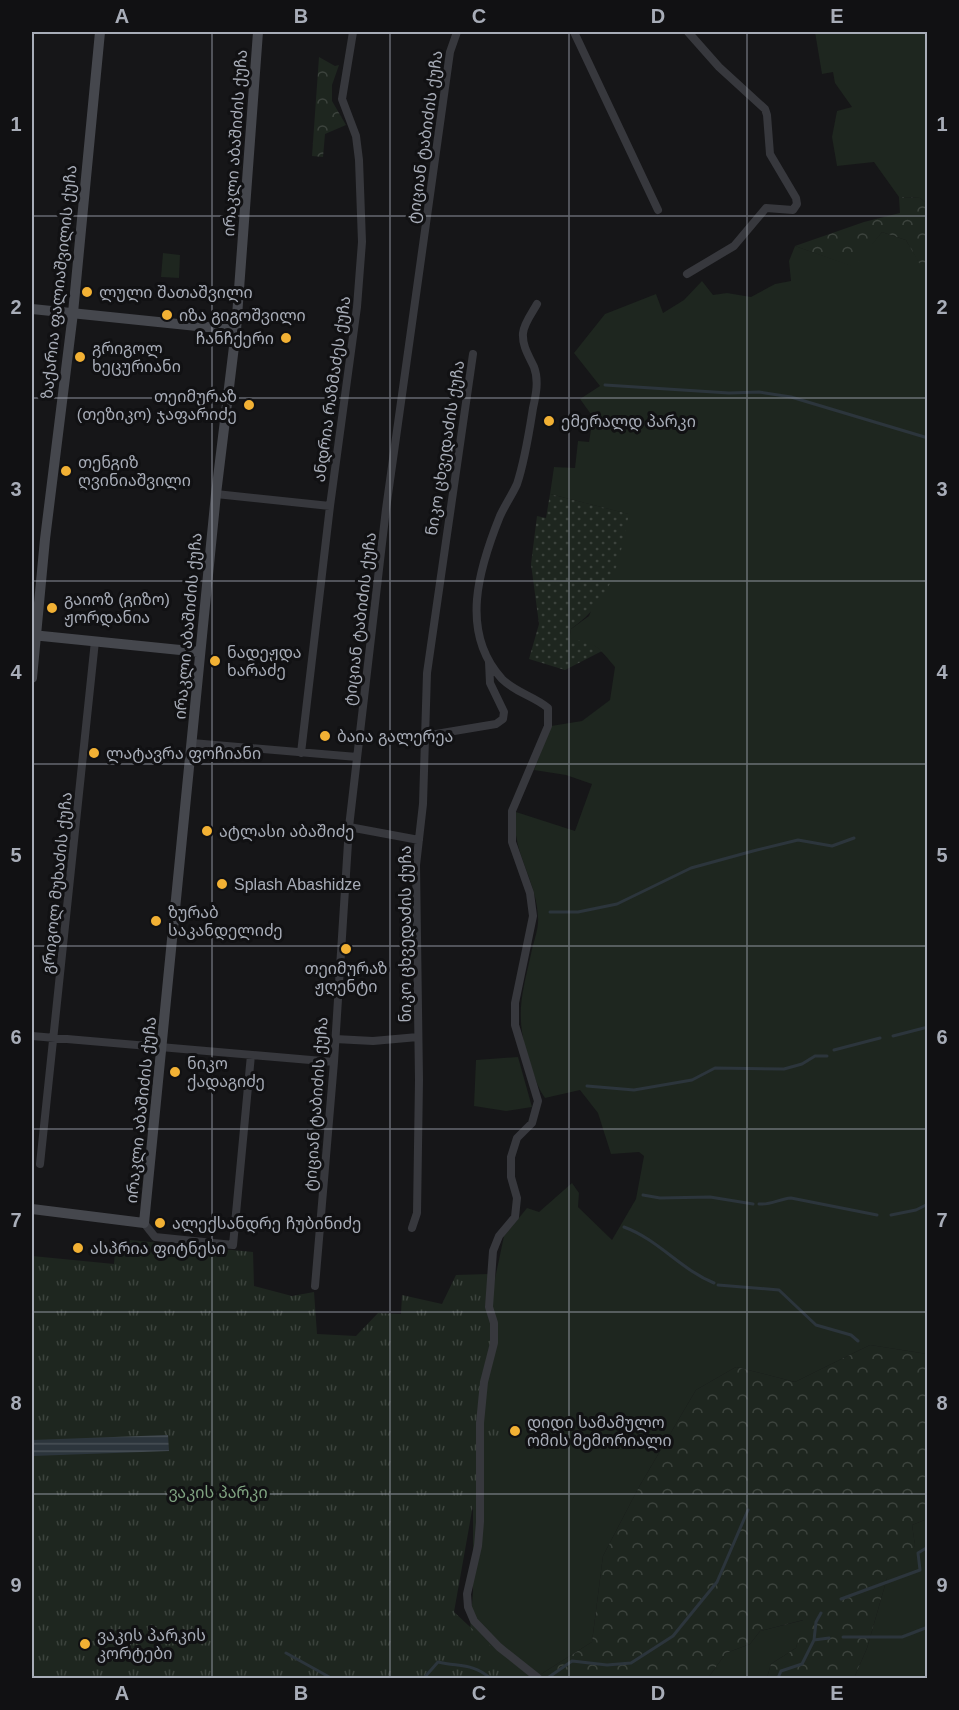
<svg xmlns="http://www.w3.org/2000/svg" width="959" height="1710" font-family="Arial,'Noto Sans Georgian',sans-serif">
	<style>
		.grass { fill: #1e261f }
		.forest { fill: url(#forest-crowns) }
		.park { fill: url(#park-tufts) }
		.garden { fill: url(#garden-dots) }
		.water { fill: url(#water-rules) }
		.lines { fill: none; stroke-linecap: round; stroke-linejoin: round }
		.stream { stroke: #2c353c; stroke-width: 3 }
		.street { stroke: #37383d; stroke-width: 8 }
		.secondary { stroke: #45474d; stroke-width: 10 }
		.grid { fill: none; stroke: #a8adb8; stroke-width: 1.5; stroke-opacity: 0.55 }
		.poi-dot { fill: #f2b134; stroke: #111113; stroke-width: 2 }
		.labels { text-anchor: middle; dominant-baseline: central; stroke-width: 6; stroke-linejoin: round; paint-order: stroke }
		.street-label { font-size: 16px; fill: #a8adb8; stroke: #111113 }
		.poi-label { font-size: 16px; fill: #a8adb8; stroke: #111113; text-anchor: start }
		.park-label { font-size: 16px; fill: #7fa381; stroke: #111113 }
		.neatline { fill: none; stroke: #a8adb8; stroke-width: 2 }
		.grid-label { font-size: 20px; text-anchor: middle; font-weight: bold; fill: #a8adb8 }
	</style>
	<defs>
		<pattern id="forest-crowns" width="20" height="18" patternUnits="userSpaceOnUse" patternTransform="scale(1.5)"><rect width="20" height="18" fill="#1e261f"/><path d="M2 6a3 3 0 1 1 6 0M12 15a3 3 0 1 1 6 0" fill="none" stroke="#3c433d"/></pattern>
		<pattern id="park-tufts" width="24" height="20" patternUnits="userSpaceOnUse" patternTransform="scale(1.5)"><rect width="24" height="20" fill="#1e261f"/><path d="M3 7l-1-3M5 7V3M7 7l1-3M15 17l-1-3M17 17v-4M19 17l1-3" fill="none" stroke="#3c433d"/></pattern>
		<pattern id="garden-dots" width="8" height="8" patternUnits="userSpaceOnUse" patternTransform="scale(1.5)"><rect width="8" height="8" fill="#1e261f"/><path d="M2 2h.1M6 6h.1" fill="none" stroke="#3c433d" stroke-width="1.8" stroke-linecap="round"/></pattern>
		<pattern id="water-rules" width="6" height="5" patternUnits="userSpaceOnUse" patternTransform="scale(1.5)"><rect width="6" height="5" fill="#2c353c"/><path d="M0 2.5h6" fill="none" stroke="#485056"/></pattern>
	</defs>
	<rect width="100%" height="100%" fill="#161618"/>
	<!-- grass -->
	<path class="grass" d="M815 32H927V204L920 198 899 197 874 162 837 166 832 137 837 111 852 107 835 83 833 72 822 74Z
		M882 232 906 240 928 277 927 1354 870 1345 795 1382 736 1367 696 1390 639 1487 603 1556 592 1642 535 1678H520L470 1630 473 1591V1458L483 1421 489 1307 504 1236 527 1208 539 1212 572 1183 579 1193 578 1207 612 1240 636 1199 644 1156 639 1152 611 1154 598 1113 580 1090 545 1098C537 1087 534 1074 529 1061 515 1016 521 998 531 954 533 943 539 929 538 918 537 879 510 851 516 812L575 831 592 784 566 775 534 770 551 726 582 721 610 700 615 667C600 649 594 640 569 640L571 629 589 616 628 514 550 494 554 467 575 468 578 441 589 442 593 417 580 399 600 386 574 353 605 314 656 294 663 313 684 300 702 281 713 295 727 293 751 297 775 284 791 281 789 261 795 246 853 266Z
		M163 253 180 255 179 278 161 277Z
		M518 1057 532 1107 506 1111 474 1106 476 1060Z
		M927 1519V1678H854L867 1648 887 1578 915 1546 912 1525Z
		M804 1620 796 1648 771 1664 767 1678H708L726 1653 750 1644 760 1631Z"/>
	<!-- forest -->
	<path class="forest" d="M319 57 335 66 339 65 332 85V101L346 125 325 134 323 157 312 156Z
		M899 197 920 198 927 204V277L906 240 882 232 854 267 795 246 864 222 900 213Z
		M870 1345 927 1354V1519L912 1525 915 1545 911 1566 887 1578 867 1648 854 1678H767L771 1664 796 1648 803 1620 760 1631 750 1644 726 1653 708 1678H535L592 1642 603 1556 639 1487 696 1390 736 1367 795 1382Z"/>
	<!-- park -->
	<path class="park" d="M130 1240 253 1252 254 1286 292 1296 314 1292 317 1334 356 1336 378 1313 401 1314 402 1295 442 1304 456 1275 490 1274 489 1307 497 1321 485 1379 483 1421H522V1438L492 1447 481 1460 454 1612 525 1678H32V1256L114 1264 116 1242 129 1243Z"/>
	<!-- garden -->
	<path class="garden" d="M550 494 629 514C618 564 615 597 571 629L569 640H587L602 651 565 670 529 659 539 624 531 564 537 516 546 518Z"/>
	<!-- water -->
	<path class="water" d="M168 1435 169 1451 32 1456V1440Z"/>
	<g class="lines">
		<!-- stream -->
		<path class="stream" d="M605 385 729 393 759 392 791 397 928 438
			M550 912H578L617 904 691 868 753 851 798 840 832 846 854 838
			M893 1036 928 1027
			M834 1050 880 1038
			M587 1086 634 1090 692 1080 715 1068 784 1069 802 1064 815 1056H827
			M643 1195 660 1198 710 1197 753 1204
			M759 1204C771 1205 779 1199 791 1198L877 1215
			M891 1215 916 1210 928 1204
			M624 1227C659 1240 680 1269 714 1283
			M718 1285 779 1290 816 1325 851 1335 858 1341
			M841 1599 920 1570 918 1553 928 1547
			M843 1637H902L928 1627
			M814 1640 829 1638
			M286 1653 331 1678
			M549 1677 572 1661 607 1665 631 1663 673 1636 717 1582 748 1510
			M424 1678 438 1662C459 1667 473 1663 490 1678
			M778 1678 781 1671 802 1664 814 1640 816 1622 821 1613"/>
		<!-- street -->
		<path class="street" d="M574 32 658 210
			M687 274 734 246 766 208 793 210 797 204 796 198 770 154 767 115 765 109 719 67 688 32
			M537 304C532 313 524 323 523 333 522 346 529 356 534 367 539 380 536 395 533 408 529 433 525 460 517 484 512 495 505 505 500 516 479 568 459 632 502 679 516 693 534 696 548 708V726L512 811V842L530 893 533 916 515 1003V1025L538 1101 532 1123 517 1138 511 1157V1177L517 1198 515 1217 499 1236 493 1251 489 1307 494 1323V1343L484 1382 480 1423V1522L478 1546 467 1594 468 1607 474 1621 499 1647 538 1678
			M216 494 330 506
			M424 736 496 724 503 719 504 712 490 683 489 662
			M192 743 357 757
			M301 753 330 506 357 307 362 242 359 160 356 136 342 99 353 32
			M349 827 419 840
			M32 1036 334 1062
			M335 1039 373 1041 418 1037
			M40 1164 95 641
			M144 1223 155 1237 233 1245 251 1055
			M412 1228 417 1213 419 1080 416 865 423 804 427 673 473 354
			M315 1286 334 1062 349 827 386 509 450 52 457 32"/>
		<!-- secondary -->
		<path class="secondary" d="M32 309 236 330
			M32 635 200 652
			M32 678 45 539 73 313 100 32
			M32 1209 144 1223 216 494 236 330 258 32"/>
	</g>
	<!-- grid -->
	<path class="grid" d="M212 32V1678M390 32V1678M569 32V1678M747 32V1678M32 216H928M32 398H928M32 581H928M32 764H928M32 946H928M32 1129H928M32 1312H928M32 1494H928"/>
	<!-- markers -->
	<g class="poi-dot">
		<circle cx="87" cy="292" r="6"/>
		<circle cx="167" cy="315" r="6"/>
		<circle cx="286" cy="338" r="6"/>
		<circle cx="80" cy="357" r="6"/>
		<circle cx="249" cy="405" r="6"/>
		<circle cx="549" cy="421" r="6"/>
		<circle cx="66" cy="471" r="6"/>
		<circle cx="52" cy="608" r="6"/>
		<circle cx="215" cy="661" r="6"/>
		<circle cx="325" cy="736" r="6"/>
		<circle cx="94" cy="753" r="6"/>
		<circle cx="207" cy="831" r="6"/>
		<circle cx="222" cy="884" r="6"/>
		<circle cx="156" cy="921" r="6"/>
		<circle cx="346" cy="949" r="6"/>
		<circle cx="175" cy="1072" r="6"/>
		<circle cx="160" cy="1223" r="6"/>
		<circle cx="78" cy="1248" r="6"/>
		<circle cx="515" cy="1431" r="6"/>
		<circle cx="85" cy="1644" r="6"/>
	</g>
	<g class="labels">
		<!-- street labels -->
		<g class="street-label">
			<text transform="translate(425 137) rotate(-82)">ტიციან ტაბიძის ქუჩა</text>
			<text transform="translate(235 143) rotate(-86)">ირაკლი აბაშიძის ქუჩა</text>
			<text transform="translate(59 282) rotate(-84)">ზაქარია ფალიაშვილის ქუჩა</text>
			<text transform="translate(332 389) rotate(-82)">ანდრია რაზმაძეს ქუჩა</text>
			<text transform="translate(445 448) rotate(-81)">ნიკო ცხვედაძის ქუჩა</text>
			<text transform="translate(360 619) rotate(-83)">ტიციან ტაბიძის ქუჩა</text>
			<text transform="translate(188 626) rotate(-85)">ირაკლი აბაშიძის ქუჩა</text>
			<text transform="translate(57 883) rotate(-84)">გრიგოლ მუხაძის ქუჩა</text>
			<text transform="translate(405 934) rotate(-90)">ნიკო ცხვედაძის ქუჩა</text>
			<text transform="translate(316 1104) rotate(-86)">ტიციან ტაბიძის ქუჩა</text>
			<text transform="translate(141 1110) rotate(-84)">ირაკლი აბაშიძის ქუჩა</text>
		</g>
		<!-- poi labels -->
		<g class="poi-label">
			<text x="99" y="292">ლული შათაშვილი</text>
			<text x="179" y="315">იზა გიგოშვილი</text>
			<text x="274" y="338" text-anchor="end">ჩანჩქერი</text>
			<text x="92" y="348">გრიგოლ<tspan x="92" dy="18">ხეცურიანი</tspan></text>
			<text x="237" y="396" text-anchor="end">თეიმურაზ<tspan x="237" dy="18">(თეზიკო) ჯაფარიძე</tspan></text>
			<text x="561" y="421">ემერალდ პარკი</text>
			<text x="78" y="462">თენგიზ<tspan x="78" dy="18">ღვინიაშვილი</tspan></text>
			<text x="64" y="599">გაიოზ (გიზო)<tspan x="64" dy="18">ჟორდანია</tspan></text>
			<text x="227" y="652">ნადეჟდა<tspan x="227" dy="18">ხარაძე</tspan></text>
			<text x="337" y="736">ბაია გალერეა</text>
			<text x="106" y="753">ლატავრა ფოჩიანი</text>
			<text x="219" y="831">ატლასი აბაშიძე</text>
			<text x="234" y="884">Splash Abashidze</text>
			<text x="168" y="912">ზურაბ<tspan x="168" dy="18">საკანდელიძე</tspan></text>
			<text x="346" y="968" text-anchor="middle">თეიმურაზ<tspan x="346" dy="18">ჟღენტი</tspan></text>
			<text x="187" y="1063">ნიკო<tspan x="187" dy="18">ქადაგიძე</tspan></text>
			<text x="172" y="1223">ალექსანდრე ჩუბინიძე</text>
			<text x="90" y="1248">ასპრია ფიტნესი</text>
			<text x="527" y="1422">დიდი სამამულო<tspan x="527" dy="18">ომის მემორიალი</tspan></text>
			<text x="97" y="1635">ვაკის პარკის<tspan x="97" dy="18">კორტები</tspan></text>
		</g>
		<!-- park labels -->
		<g class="park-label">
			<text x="218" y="1492">ვაკის პარკი</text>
		</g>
	</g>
	<!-- border -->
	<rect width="959" height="1710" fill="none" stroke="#111113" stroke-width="66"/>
	<rect x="33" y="33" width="893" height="1644" class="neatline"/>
	<g class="grid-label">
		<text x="122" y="23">A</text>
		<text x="301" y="23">B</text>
		<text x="479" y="23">C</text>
		<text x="658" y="23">D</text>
		<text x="837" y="23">E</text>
		<text x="16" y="131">1</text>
		<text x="942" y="131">1</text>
		<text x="16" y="314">2</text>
		<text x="942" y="314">2</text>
		<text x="16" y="496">3</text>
		<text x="942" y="496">3</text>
		<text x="16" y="679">4</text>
		<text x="942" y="679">4</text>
		<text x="16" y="862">5</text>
		<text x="942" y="862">5</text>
		<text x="16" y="1044">6</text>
		<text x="942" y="1044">6</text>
		<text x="16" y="1227">7</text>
		<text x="942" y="1227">7</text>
		<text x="16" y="1410">8</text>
		<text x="942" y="1410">8</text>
		<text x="16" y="1592">9</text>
		<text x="942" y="1592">9</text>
		<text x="122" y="1700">A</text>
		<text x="301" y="1700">B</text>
		<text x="479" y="1700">C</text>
		<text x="658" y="1700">D</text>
		<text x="837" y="1700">E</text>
	</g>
</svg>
